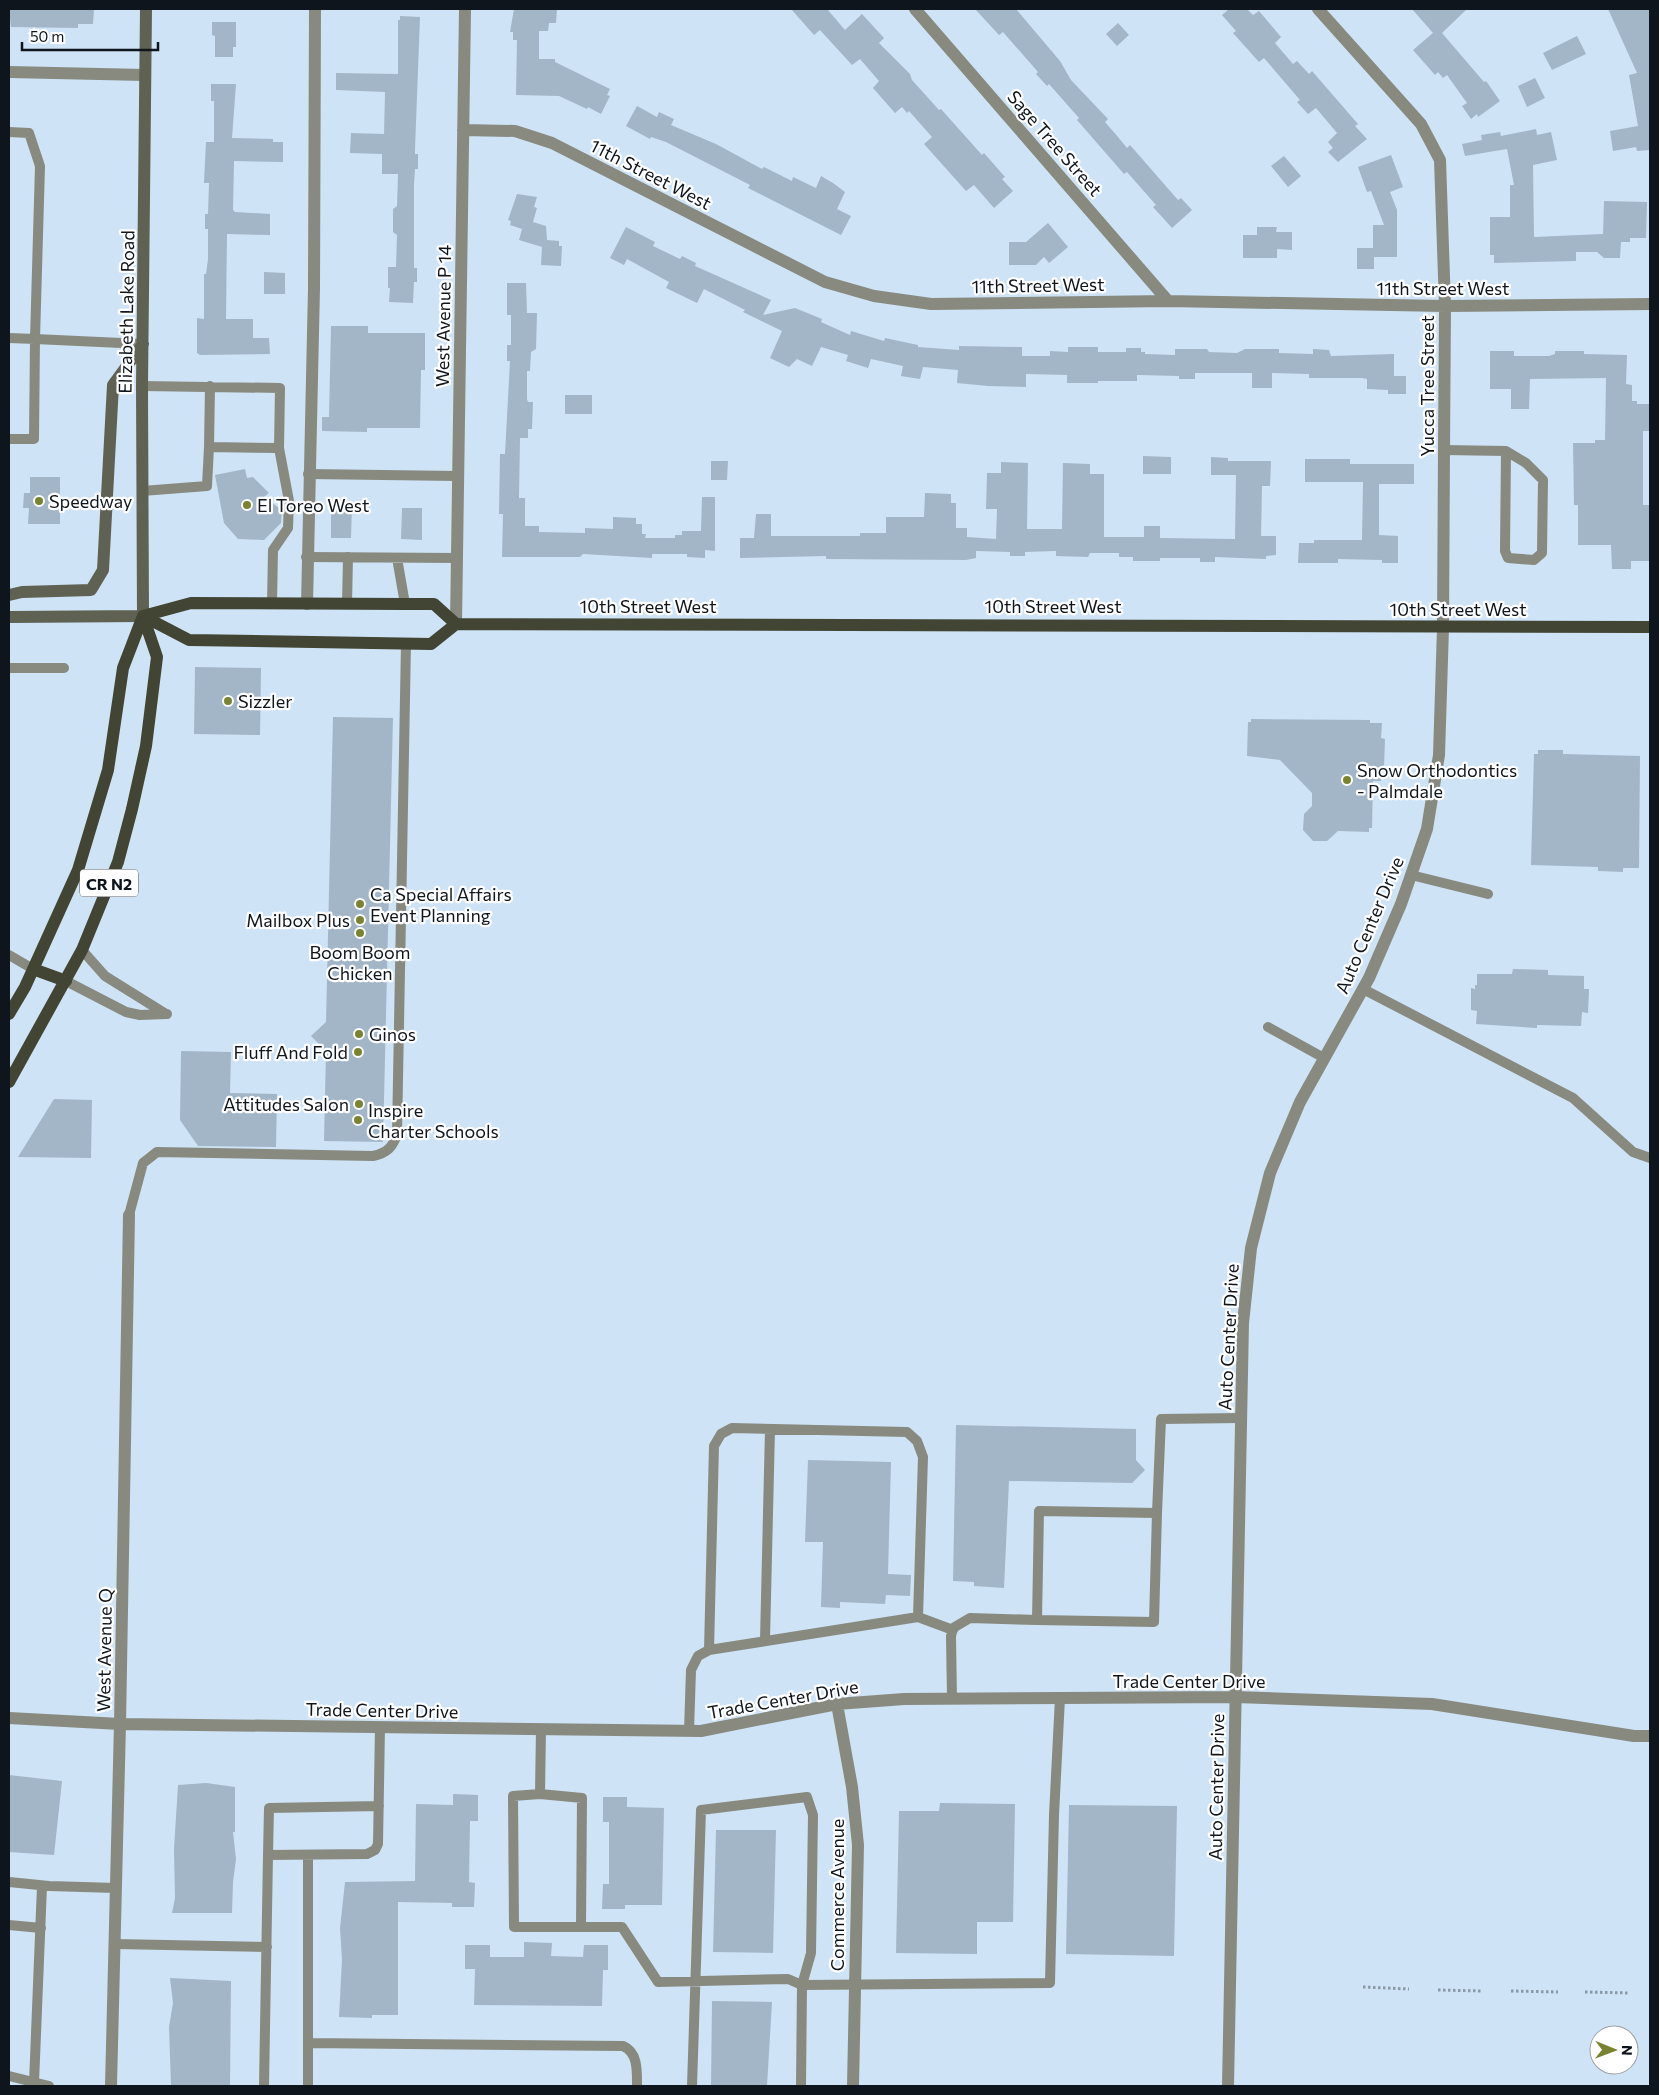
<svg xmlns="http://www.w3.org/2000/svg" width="1659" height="2095" font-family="Commissioner,sans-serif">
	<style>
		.building { fill: #a3b6c8 }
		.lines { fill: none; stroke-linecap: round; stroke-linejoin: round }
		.path { stroke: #8999a7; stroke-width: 3; stroke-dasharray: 2.5 2.5; stroke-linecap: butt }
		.service { stroke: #888a80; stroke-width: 10 }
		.minor { stroke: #888a80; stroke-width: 12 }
		.secondary { stroke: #5f6253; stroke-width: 12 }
		.primary { stroke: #424534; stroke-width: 12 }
		.poi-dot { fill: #7a8430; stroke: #fff; stroke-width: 2 }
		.labels { text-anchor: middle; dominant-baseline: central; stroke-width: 4.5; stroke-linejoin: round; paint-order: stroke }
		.shield { fill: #fff; stroke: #565b60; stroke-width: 1 }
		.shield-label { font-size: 16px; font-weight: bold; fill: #0e151c }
		.street-label { font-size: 18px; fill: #0e151c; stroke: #fff }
		.poi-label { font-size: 18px; fill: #0e151c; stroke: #fff; text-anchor: start }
	</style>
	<rect width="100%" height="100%" fill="#cee3f5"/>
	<!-- building -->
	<path class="building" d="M9 9H94L93 24H78V28L11 27Z
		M514 9H557L556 23H549L548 31H539V59H555V62L610 89 607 95 610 96 601 114 588 107 587 109 559 96 516 95 517 40H513V32H510Z
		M791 9H827L845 30 862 14 884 38 879 43 910 74 912 80 939 110 941 109 982 155 984 153 1005 177 1002 179 1013 191 994 208 974 185 966 191 924 144 932 137 909 111 907 113 902 107 895 113 873 88 879 81 860 59 852 65 820 30 814 35Z
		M975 9H1016L1060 61 1071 80 1108 119 1105 122 1118 137 1127 148 1130 145 1178 200 1181 198 1192 210 1172 228 1153 207 1156 205 1127 172 1124 174 1077 120 1079 118 1049 84 1047 86 1036 74 1038 72 1003 32 999 35Z
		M1229 9H1247L1253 15 1259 11 1281 37 1275 43 1293 64 1297 61 1309 74 1312 71 1358 124 1355 126 1367 139 1338 162 1328 152 1333 148 1328 142 1337 133 1316 108 1308 114 1297 102 1300 100 1264 58 1259 62 1233 33 1236 31 1222 15Z
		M1412 9H1467L1442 33 1484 82 1486 81 1500 101 1478 117 1477 114 1471 119 1462 106 1467 103 1447 75 1443 78 1438 72 1435 75 1413 50 1433 33Z
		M1608 9H1650V150L1637 151 1636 147 1613 151 1610 131 1638 126 1629 75 1637 73Z
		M400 16 420 17 415 149V154H418V169H415L414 184V268H417V282H414L413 303 389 302 390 288H388V267H396L397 235 393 232V209L397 206 398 174H382V154L350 153 351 133 384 134 385 92 336 90V73L398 74V20H400Z
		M212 22H236V47H233V57H215V36L212 35Z
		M1118 23 1129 35 1117 46 1106 34Z
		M1577 36 1586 54 1552 70 1543 53Z
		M1535 78 1545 98 1527 107 1518 86Z
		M211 84H236L232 138 273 139V142H283V162L234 161 233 210 235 212 270 214V235L227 234 226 319H253V338H269L270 354 200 355 197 353V318L204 319V274H206L208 259V229H205V214H208L209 183H204L206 142H214V101H211Z
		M637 106 657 117 659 112 674 119 671 125 716 144 762 169 764 167 792 181 793 177 816 188 821 176 833 183 845 192 837 209 851 216 841 235 748 188 750 185 666 142 651 137 650 139 626 126Z
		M1536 129 1537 135 1551 132 1557 160 1533 165 1534 237 1603 234 1604 201 1647 202 1646 238H1630V242H1621L1620 258H1604L1597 252H1576V261L1494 263V255H1490V217H1510V185H1514L1507 149 1465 156 1462 144 1482 140 1481 135 1500 132 1501 136Z
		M1391 155 1403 187 1390 192 1397 210V257H1374V269H1357V248H1373V225H1384L1371 191 1367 192 1358 167Z
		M1284 156 1301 176 1288 187 1271 166Z
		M517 194 537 197 534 207 537 208 533 222 546 226 547 240 559 241V246H562L561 266 541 265 542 247 519 240 522 229 510 225 511 221 508 220Z
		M1048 223 1068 247 1049 263 1044 257 1036 265H1009V242H1026Z
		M626 227 655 242 653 246 680 259 682 256 696 263 695 266 771 300 763 315 795 308 822 319 821 322 850 335 851 331 884 341 885 338 918 345V347L959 350V346L1022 347V356H1050V351L1068 352V347H1098V352H1126V348H1141V352H1145V354L1175 355V349H1207L1209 352 1237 353 1245 349H1279V353L1313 354V349L1329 350 1331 356 1394 354V376H1406V394H1388V390L1367 389V379L1362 378H1309V374L1272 373V388H1252V373H1195V379H1179V376L1137 375V381H1098V383H1067V375L1026 374V387L988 386 957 383 958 370 923 367 920 379 901 376 903 366 871 359 868 368 846 361 848 355 821 347 812 366 797 359 789 367 770 358 782 331 743 312 745 310 704 289 697 303 666 288 669 282 627 259 624 265 610 258Z
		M1257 227H1277L1276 232H1292V250L1277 249V258H1243V235H1257Z
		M264 272 285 273V294H264Z
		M507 283H526L527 313H537L536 349 531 352 530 371H527V399L528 402H533L532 429H528V438H520L519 498H525V526H539V532L585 533V528L613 529V517L636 518V524H642V534H646L645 538H675V535H682V531H701L702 497H715V551L705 550V558L687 557V554H652V558L583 554 580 557H502L503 514H499L500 454H505L510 361H507V345H511V315H507Z
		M331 326H368V333H425V370H421L420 428H367V432L322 431V417H329Z
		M1490 351H1514V356H1549L1555 354V351H1584V354L1627 355 1626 384 1632 385V401H1637V404H1650V431H1643V505H1650V561H1631V569H1612L1611 545H1578V505H1574L1573 443H1595V440H1605L1606 378 1530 379 1529 409H1511V389H1490Z
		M565 395H592V414H565Z
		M1143 456 1171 457V474H1143Z
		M1211 457 1228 458V461H1271L1270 486H1262L1261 536H1276V555L1266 556V559L1215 557V562H1200V558H1160V561H1133V557H1119V553H1090L1088 557 1056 556V551L1025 552V556H1010V552L976 551V558L966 560 826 559V556L740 558V538H754L756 514H771V536H860V533H886V517H924L925 493 951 494V503H956V528H967V537L996 539 997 509H986L987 473H1001V462L1028 463 1027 529H1062L1063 463 1090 464V474H1104V537H1144V526H1160V538L1235 539 1236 475H1211Z
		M1305 459H1350V464H1414V484H1379V535L1398 536V563H1382V560L1338 559V563H1298L1299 543H1314V540H1362L1363 482H1305Z
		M711 461H728L727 480H711Z
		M245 469 247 478 253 477 269 493 264 497 282 510 281 523 264 540 238 539 224 523 215 475Z
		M30 477H60V524H28L29 508H23L24 493H30Z
		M331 507H352L351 538H331Z
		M402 508H422V540L401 539Z
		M195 667 261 668 260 735 194 734Z
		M333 717 393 718 383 1142 324 1141 326 1051 311 1036 326 1022Z
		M1251 719 1370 720V723H1382L1381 738 1385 739 1384 767H1381V781H1373L1372 828H1369V832L1338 831 1327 841H1313L1303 830 1304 814 1312 806V793L1280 760 1247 756 1248 722H1251Z
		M1538 750H1563V754L1640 756 1639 868H1623V872L1598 871V867L1531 865 1534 754H1538Z
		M1513 969 1548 970V975L1584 976V989H1589L1588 1013 1582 1012 1581 1026 1537 1025V1028L1476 1024 1477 1011 1471 1010V988L1475 989V985H1477V974H1512Z
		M181 1051 231 1052 230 1093 277 1094 276 1147 198 1146 180 1120Z
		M54 1099 92 1100 91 1158 18 1157Z
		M956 1425 1136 1429V1460L1145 1470 1132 1483 1009 1481 1004 1588 974 1586V1582L953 1581Z
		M808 1460 891 1462 888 1574 911 1575 910 1596 886 1595 885 1604 840 1602V1608L821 1607 823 1542H805Z
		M9 1775 62 1781 54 1855 9 1852Z
		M206 1783 235 1787V1832H233L236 1859 233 1882 232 1913H172L175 1898 174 1849 178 1785Z
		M453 1794 478 1795V1821H470L469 1882 475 1883 474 1907H452V1903L398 1902V2015H372V2018L339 2017 342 1960 340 1928 345 1882 415 1881 416 1804 453 1805Z
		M603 1797H627V1807L664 1808 662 1905H625V1909H602L603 1884H609V1822H603Z
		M940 1803 1015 1804 1013 1922H977V1954L896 1953 899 1811H939Z
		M1069 1805 1177 1806 1174 1956 1066 1954Z
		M716 1830H776L773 1953 713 1952Z
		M524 1942 552 1943 551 1956 583 1957 584 1945H608V1970H603L602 2006 474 2005 475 1969H465V1945H490V1957H524Z
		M170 1978 231 1981 230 2086H171L169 2027 173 2003Z
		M712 2001 772 2002 767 2086H711Z"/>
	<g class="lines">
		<!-- path -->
		<path class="path" d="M1363 1987 1409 1989
			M1438 1990 1482 1991
			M1511 1991 1558 1992
			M1585 1992 1629 1993"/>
		<!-- service -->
		<path class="service" d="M9 132 29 133 40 166 35 339 143 344
			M9 338 35 339 34 439H9
			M142 386 280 388 279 448 209 447 210 386
			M1444 450 1506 451 1526 463 1543 480 1542 553 1534 560 1508 558 1505 551 1506 451
			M308 474 457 476
			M142 491 207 486 209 447
			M306 557 456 558
			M397 558 405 604
			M272 604 273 550 288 528 289 501 279 448
			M347 604 348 557
			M9 668H64
			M1411 875 1488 894
			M82 950 105 976 166 1014
			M9 955 33 969
			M66 981 126 1012 140 1015 167 1014
			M1363 989 1573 1098 1633 1152 1650 1158
			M1268 1027 1324 1058
			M129 1215 143 1163 157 1152 373 1156C387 1153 393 1147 397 1134L406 643
			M1037 1620 1154 1622 1157 1513
			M765 1640 770 1429
			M709 1650 714 1446 721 1434 732 1428 907 1432 917 1441 923 1457 918 1617
			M952 1699 951 1636 953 1628 970 1618 1037 1620 1039 1511 1157 1513 1161 1419 1241 1418
			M689 1731 691 1670 698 1656 709 1650 918 1617 953 1630
			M540 1794 541 1729
			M379 1806 269 1808 268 1855 367 1854 375 1850 378 1844 380 1727
			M9 1882 49 1886 116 1888
			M9 1925 41 1928
			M581 1927 582 1798 540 1794 513 1796 514 1927H622L658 1982 788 1979 802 1985 811 1953 813 1815 807 1797 701 1810 692 2086
			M115 1944 267 1947
			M308 2043 623 2046C638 2052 637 2071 637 2086
			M9 2076 49 2086
			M34 2083 42 1886
			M264 2086 268 1855
			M308 2086V1855
			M801 2086 802 1985 1050 1983 1054 1815 1060 1698"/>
		<!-- minor -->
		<path class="minor" d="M915 9 1168 301
			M9 72 145 75
			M463 130 515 131 552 143 825 282 874 296 931 304 1168 301 1445 306 1650 304
			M307 604 314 288 315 9
			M456 624 465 9
			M837 1704 852 1787 858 1845 853 2086
			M9 1718 120 1724 701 1731 837 1704 904 1699 1235 1697 1432 1704 1634 1736H1650
			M111 2086 120 1724 129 1215
			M1228 2086 1243 1323 1251 1248 1270 1173 1300 1102 1369 978 1401 904 1427 829 1439 755 1443 628 1444 450 1445 306 1440 160 1421 124 1318 9"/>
		<!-- secondary -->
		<path class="secondary" d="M9 595 22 592 91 590 103 570 113 385 143 344
			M9 617 143 616 142 386 146 9"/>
		<!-- primary -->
		<path class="primary" d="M143 616 189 640 431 644 456 624 1650 627
			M143 616 191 603 405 604H434L456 624
			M33 969 66 981
			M9 1014 25 987 78 870 108 770 123 668 143 616
			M9 1082 82 950 118 862 132 809 146 746 157 657 143 616"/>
	</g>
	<!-- markers -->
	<g class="poi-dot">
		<circle cx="39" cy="501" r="5"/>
		<circle cx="247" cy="505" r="5"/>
		<circle cx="228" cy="701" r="5"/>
		<circle cx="1347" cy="780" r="5"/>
		<circle cx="360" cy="904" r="5"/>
		<circle cx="360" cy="920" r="5"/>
		<circle cx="360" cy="933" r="5"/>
		<circle cx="359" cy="1034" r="5"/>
		<circle cx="358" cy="1052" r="5"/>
		<circle cx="359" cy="1104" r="5"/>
		<circle cx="358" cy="1120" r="5"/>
	</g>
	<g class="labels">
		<!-- shield labels -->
		<rect class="shield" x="80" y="869.5" width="58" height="27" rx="4"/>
		<g class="shield-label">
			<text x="109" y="883">CR N2</text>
		</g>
		<!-- street labels -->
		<g class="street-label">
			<text transform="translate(1055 143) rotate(49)">Sage Tree Street</text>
			<text transform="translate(651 174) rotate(27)">11th Street West</text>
			<text transform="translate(1038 285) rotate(-1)">11th Street West</text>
			<text x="1443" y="288">11th Street West</text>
			<text transform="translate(126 312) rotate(-89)">Elizabeth Lake Road</text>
			<text transform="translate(443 316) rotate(-89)">West Avenue P 14</text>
			<text transform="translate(1427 386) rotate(-90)">Yucca Tree Street</text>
			<text x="648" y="606">10th Street West</text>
			<text x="1053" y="606">10th Street West</text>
			<text x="1458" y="609">10th Street West</text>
			<text transform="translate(1369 925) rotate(-67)">Auto Center Drive</text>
			<text transform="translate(1228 1337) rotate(-87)">Auto Center Drive</text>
			<text transform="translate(104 1650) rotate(-89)">West Avenue Q</text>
			<text x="1189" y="1681">Trade Center Drive</text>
			<text transform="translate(783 1699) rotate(-10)">Trade Center Drive</text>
			<text transform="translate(382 1710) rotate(1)">Trade Center Drive</text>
			<text transform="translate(1216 1787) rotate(-89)">Auto Center Drive</text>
			<text transform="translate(837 1895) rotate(-90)">Commerce Avenue</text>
		</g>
		<!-- poi labels -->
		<g class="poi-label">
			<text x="49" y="501">Speedway</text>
			<text x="257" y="505">El Toreo West</text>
			<text x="238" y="701">Sizzler</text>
			<text x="1357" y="770">Snow Orthodontics<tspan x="1357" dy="21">- Palmdale</tspan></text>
			<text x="370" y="894">Ca Special Affairs<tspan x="370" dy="21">Event Planning</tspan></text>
			<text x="350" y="920" text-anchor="end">Mailbox Plus</text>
			<text x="360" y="952" text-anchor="middle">Boom Boom<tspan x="360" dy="21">Chicken</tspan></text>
			<text x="369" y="1034">Ginos</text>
			<text x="348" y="1052" text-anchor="end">Fluff And Fold</text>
			<text x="349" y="1104" text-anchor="end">Attitudes Salon</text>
			<text x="368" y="1110">Inspire<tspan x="368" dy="21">Charter Schools</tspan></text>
		</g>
	</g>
	<!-- border -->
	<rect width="1659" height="2095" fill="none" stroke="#0e151c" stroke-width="20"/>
	<!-- north arrow -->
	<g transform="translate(1614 2050) rotate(91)"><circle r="24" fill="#ffffff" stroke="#9fa1a4"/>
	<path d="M0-4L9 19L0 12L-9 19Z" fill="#7a8430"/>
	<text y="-8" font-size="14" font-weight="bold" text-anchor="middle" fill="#0e151c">N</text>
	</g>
	<!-- scale -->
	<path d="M22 42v8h136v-8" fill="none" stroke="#0e151c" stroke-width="2.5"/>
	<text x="30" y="42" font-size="15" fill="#0e151c" stroke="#ffffff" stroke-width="4" paint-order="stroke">50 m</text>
</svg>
